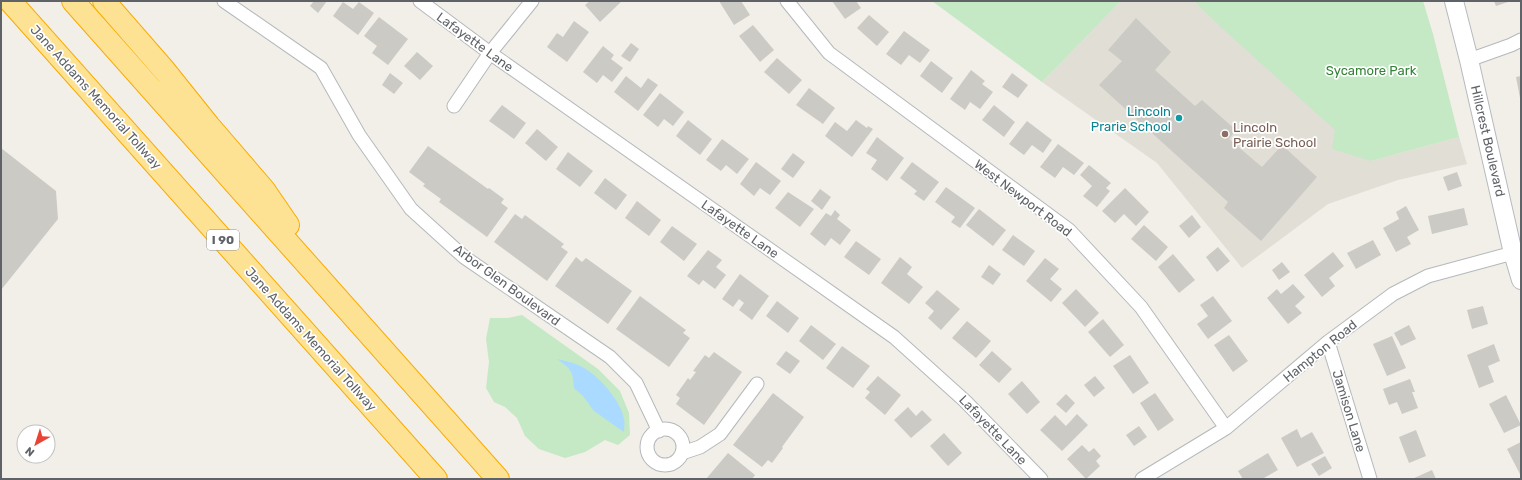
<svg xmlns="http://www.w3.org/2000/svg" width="1522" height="480" font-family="Rubik,sans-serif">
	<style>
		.education { fill: #e1ded6 }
		.green { fill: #c5e8c5 }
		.water { fill: #aadaff }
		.building { fill: #cccac5 }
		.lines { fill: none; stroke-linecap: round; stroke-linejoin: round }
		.street-casing { stroke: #b5b8bc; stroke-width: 15 }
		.secondary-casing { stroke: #b6babf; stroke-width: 20 }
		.highway-casing { stroke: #f9ab00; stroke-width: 24 }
		.street { stroke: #fff; stroke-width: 13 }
		.secondary { stroke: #fff; stroke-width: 18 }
		.highway { stroke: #fde293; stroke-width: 22 }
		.culture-dot { fill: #0f9aa8; stroke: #fff; stroke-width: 1.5 }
		.education-dot { fill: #8d6e63; stroke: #fff; stroke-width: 1.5 }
		.labels { text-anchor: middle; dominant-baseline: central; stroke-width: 3.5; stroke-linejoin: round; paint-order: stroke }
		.shield { fill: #fff; stroke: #8f9295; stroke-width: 1 }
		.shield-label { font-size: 12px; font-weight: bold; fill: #5f6368 }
		.street-label { font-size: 13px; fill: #5f6368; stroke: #fff }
		.park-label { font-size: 13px; fill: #348238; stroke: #fff }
		.culture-label { font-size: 13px; fill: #0d838f; stroke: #fff; text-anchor: end }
		.education-label { font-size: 13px; fill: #785e54; stroke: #fff; text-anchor: start }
	</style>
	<rect width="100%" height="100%" fill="#f1efe8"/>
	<!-- education -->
	<path class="education" d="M1121 1H1194L1371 161 1459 137 1467 164 1398 180 1328 204 1242 268 1157 163 1042 82Z"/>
	<!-- green -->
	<path class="green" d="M932 1H1121L1042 82Z
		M1194 1H1423L1433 34 1459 137 1371 161 1332 149 1335 130 1223 29Z
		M522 315 598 369 620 391 629 413 630 435 618 445 605 440 585 452 565 458 539 449 525 436 517 418 505 407 494 402 486 388 489 362 486 339 490 318H508Z"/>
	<!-- water -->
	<path class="water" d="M557 359C564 361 572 362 578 365 596 372 621 400 624 419 625 423 624 428 624 432L594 411 583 396 574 388C573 371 571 369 557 359Z"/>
	<!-- building -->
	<path class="building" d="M314 1H327L318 13 310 6Z
		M590 1H622L600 22 585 5Z
		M719 1H741L750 15 734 25Z
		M832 1H856L861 8 845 19Z
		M1494 1H1511L1496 6Z
		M343 2 353 9 359 2 374 13 358 35 333 16Z
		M869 15 889 32 877 46 857 28Z
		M379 17 408 39 388 65 372 53 377 46 364 36Z
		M1136 18 1171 52 1155 70 1195 106 1202 100 1236 130 1229 139 1262 167 1282 145 1317 177 1261 241 1224 208 1228 202 1099 85 1122 61 1108 50Z
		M574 21 589 32 567 62 547 47 557 33 563 37Z
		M753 25 774 50 760 62 739 36Z
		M904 31 930 50 920 63 909 55 901 65 886 54Z
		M631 43 639 49 630 62 621 56Z
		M603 46 614 55 611 59 623 68 612 82 603 75 597 83 583 72Z
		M417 52 433 66 420 80 404 66Z
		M777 58 802 80 789 94 764 72Z
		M931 61 953 78 942 93 920 76Z
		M971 70 985 81 982 84 993 92 980 109 970 102 965 110 950 99Z
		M390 73 403 83 394 94 382 85Z
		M1012 73 1028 85 1018 98 1002 87Z
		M626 76 641 88 648 78 658 85 638 111 614 92Z
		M1521 76V98H1520L1516 77Z
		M809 88 835 108 823 124 796 105Z
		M660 93 684 112 673 126 664 119 658 127 643 115Z
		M502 105 526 123 514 139 489 121Z
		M994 105 1015 122 1004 137 982 120Z
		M688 120 712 139 700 155 676 136Z
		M856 120 867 128 868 126 873 129 852 157 825 136 835 122 847 131Z
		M1027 121 1052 140 1043 153 1032 145 1024 155 1009 144Z
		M537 129 558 147 546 161 525 143Z
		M877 137 904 158 887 181 871 169 877 160 866 153Z
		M722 139 749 159 737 174 726 165 721 171 706 160Z
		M1058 144 1084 163 1074 175 1063 167 1055 178 1040 167Z
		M428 146 488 189 489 188 504 199 501 203 508 208 487 237 439 202 441 199 423 186 425 184 409 172Z
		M1 148 56 191 58 219 1 290Z
		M568 152 593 171 580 187 556 169Z
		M793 153 805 162 793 178 781 169Z
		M756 162 781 181 770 195 760 188 754 196 740 184Z
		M912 162 939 182 924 201 914 194 917 191 900 178Z
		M1089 165 1111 183 1106 188 1110 191 1097 207 1083 196 1092 186 1080 175Z
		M1457 172 1462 186 1448 191 1443 177Z
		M605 178 627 195 616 210 594 193Z
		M946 187 975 208 960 228 951 222 955 217 935 202Z
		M1125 188 1149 212 1136 226 1124 214 1115 223 1102 211Z
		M820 189 831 197 822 210 811 201Z
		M788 192 814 209 800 227 775 208Z
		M637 201 661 220 649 236 625 218Z
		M1406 206 1419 230 1407 237 1411 244 1396 252 1383 228 1399 219 1396 212Z
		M1464 208 1468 225 1432 234 1428 216Z
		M979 209 1006 230 993 246 966 225Z
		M835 210 840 215 837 219 851 230 840 245 831 238 825 246 810 234 826 213 831 216Z
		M515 214 522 219 525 215 564 244 561 247 568 252 547 281 494 242Z
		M1192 215 1201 227 1189 238 1179 226Z
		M1144 225 1168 247 1156 261 1131 239Z
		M672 226 697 244 684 261 660 242Z
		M1013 235 1035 251 1024 266 1002 250Z
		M1373 240 1381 255 1356 269 1347 253Z
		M856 241 881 259 869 275 844 257Z
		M1218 247 1230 261 1217 272 1206 257Z
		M708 250 722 260 716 267 726 275 715 289 703 280 699 285 687 276Z
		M1333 252 1344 266 1329 278 1335 286 1322 297 1304 275Z
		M1173 254 1195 280 1179 293 1158 267Z
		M576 257 582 262 586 258 632 291 608 324 555 286Z
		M900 257 912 267 907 274 923 287 909 304 881 283Z
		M1045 258 1059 269 1050 279 1062 289 1051 302 1026 281Z
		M1282 262 1290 272 1279 280 1272 270Z
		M989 265 1001 274 993 285 981 277Z
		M740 274 769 296 752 320 739 310 744 303 739 299 733 307 722 299Z
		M1293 284 1305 297 1295 306 1302 313 1288 324 1267 298 1277 289 1281 294Z
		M1076 289 1099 313 1085 327 1062 303Z
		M937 290 960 309 941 330 928 318 934 311 925 303Z
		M640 296 686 330 683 333 690 338 669 367 616 329Z
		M1213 296 1232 321 1208 339 1197 324 1208 316 1200 305Z
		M777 301 799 318 788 333 766 316Z
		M1483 306 1488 324 1472 329 1467 310Z
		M1103 319 1124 345 1110 357 1088 332Z
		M967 321 991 341 976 358 952 338Z
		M811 325 836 344 823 360 799 341Z
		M1409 325 1416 339 1401 346 1394 333Z
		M1229 335 1248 361 1233 372 1214 345Z
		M1392 336 1406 368 1387 376 1373 344Z
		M1494 344 1500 361 1488 366 1494 382 1479 388 1467 355Z
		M842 346 870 366 853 388 826 368Z
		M786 351 800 361 790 374 776 364Z
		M992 351 1012 369 999 383 979 365Z
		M714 352 742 372 704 425 676 404 680 398 676 395 688 378 690 380 696 372 693 371 705 355 709 358Z
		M1130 355 1149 383 1133 394 1113 366Z
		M878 376 901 395 885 415 865 398 870 392 866 389Z
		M1095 376 1105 388 1094 397 1084 385Z
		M1410 379 1415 392H1412L1418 408 1402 414 1397 402 1389 405 1383 389Z
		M1022 381 1040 402 1027 414 1008 394Z
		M773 393 804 417 782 447 783 448 772 463 768 460 762 467 733 445Z
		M1155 393 1174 420 1158 431 1140 403Z
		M1066 394 1075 403 1066 413 1056 404Z
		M1506 395 1521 425 1504 433 1489 404Z
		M908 407 916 416 922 410 932 420 911 438 894 420Z
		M1077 414 1088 425 1062 451 1040 430 1055 415 1066 426Z
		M1139 426 1147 437 1134 446 1126 435Z
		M1297 429 1301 438 1312 432 1324 453 1297 467 1281 438Z
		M1416 430 1426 456 1409 463 1399 437Z
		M944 433 962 453 948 466 930 446Z
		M1521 442V476L1507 449Z
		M1082 445 1089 452 1094 448 1101 456 1096 461 1100 466 1086 479 1067 459Z
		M728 453 755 475 752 479H706Z
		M1268 453 1278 470 1262 479H1243L1238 471Z
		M1325 456 1332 468 1319 476 1311 464Z
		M1432 470 1436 479H1412Z"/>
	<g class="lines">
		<!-- street casing -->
		<g class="street-casing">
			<path id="street" d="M224 1 321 68 359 135 411 209 464 257 610 357 636 383 659 431
				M420 1 490 53 894 337 965 401 1041 479
				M787 1 829 53 1069 230 1141 307 1226 428
				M1469 60 1511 45 1521 40
				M454 106 490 53 532 1
				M1328 342 1370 479
				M647 447a18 18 0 1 1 36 0a18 18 0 1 1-36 0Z
				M682 453 700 447 720 434 757 384
				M1142 479 1226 428 1328 342 1393 294 1428 276 1513 253"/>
		</g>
		<!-- secondary casing -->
		<g class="secondary-casing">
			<path id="secondary" d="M1454 1 1469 60 1513 253 1521 280"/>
		</g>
		<!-- highway casing -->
		<g class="highway-casing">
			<path id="highway" d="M10 1 436 479
				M73 1 498 479
				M104 1 165 71 209 126 264 190 288 225"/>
		</g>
		<!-- street -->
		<use href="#street" class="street"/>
		<!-- secondary -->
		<use href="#secondary" class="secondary"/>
		<!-- highway -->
		<use href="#highway" class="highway"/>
	</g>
	<!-- markers -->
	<circle class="culture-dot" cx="1179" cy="118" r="4"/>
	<circle class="education-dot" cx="1225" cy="134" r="4"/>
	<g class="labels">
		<!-- shield labels -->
		<rect class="shield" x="207" y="230" width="32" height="20" rx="3"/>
		<g class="shield-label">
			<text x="223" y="240">I 90</text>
		</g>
		<!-- street labels -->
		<g class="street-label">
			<text transform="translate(475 42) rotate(36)">Lafayette Lane</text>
			<text transform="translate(96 97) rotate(48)">Jane Addams Memorial Tollway</text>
			<text transform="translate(1488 141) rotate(77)">Hillcrest Boulevard</text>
			<text transform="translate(1023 198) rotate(37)">West Newport Road</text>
			<text transform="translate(740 229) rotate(35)">Lafayette Lane</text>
			<text transform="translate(507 285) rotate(36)">Arbor Glen Boulevard</text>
			<text transform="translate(311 339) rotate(48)">Jane Addams Memorial Tollway</text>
			<text transform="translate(1320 351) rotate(-39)">Hampton Road</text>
			<text transform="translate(1349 411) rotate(73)">Jamison Lane</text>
			<text transform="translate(993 430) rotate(46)">Lafayette Lane</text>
		</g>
		<!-- park labels -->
		<g class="park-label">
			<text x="1371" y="70">Sycamore Park</text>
		</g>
		<!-- culture labels -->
		<g class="culture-label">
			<text x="1171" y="111">Lincoln<tspan x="1171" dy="15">Prarie School</tspan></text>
		</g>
		<!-- education labels -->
		<g class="education-label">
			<text x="1233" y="127">Lincoln<tspan x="1233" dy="15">Prairie School</tspan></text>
		</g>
	</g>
	<!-- border -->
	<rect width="1522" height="480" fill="none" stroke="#5f6368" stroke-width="4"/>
	<!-- north arrow -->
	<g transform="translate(36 444) rotate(219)"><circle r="19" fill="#ffffff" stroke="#bfc1c3"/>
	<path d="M0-3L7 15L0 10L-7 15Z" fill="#ea4335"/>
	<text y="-6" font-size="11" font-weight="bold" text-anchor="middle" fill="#5f6368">N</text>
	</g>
</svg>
